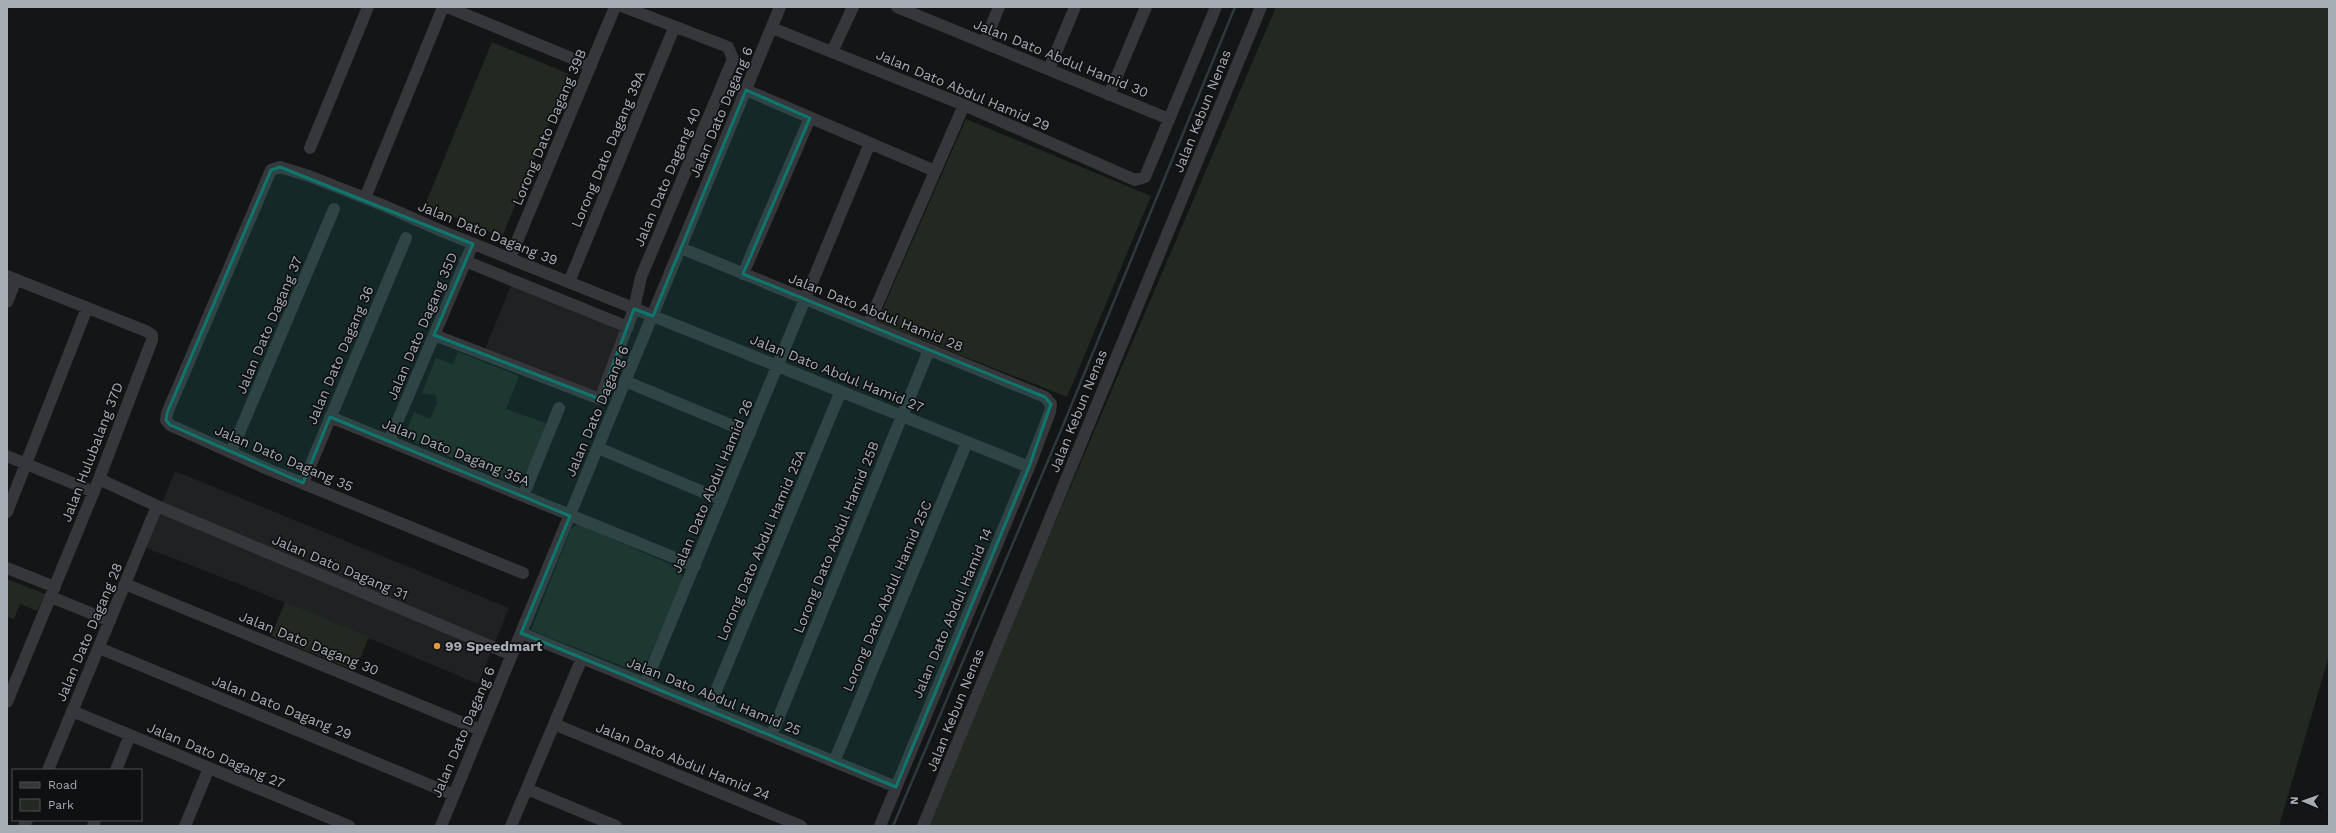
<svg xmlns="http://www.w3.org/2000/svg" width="2336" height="833" font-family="'Work Sans',sans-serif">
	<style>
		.built { fill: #202123 }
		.green { fill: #212921 }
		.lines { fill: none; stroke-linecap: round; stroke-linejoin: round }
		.stream { stroke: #2e393e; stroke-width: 2.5 }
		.minor { stroke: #36373b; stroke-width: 12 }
		.marked { fill: #0f766e; fill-opacity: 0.2; stroke: #0f766e; stroke-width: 3; stroke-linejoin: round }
		.poi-dot { fill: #e7993b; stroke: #0f1011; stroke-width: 1.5 }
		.labels { text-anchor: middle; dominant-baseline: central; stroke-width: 3.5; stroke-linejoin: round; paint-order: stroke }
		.street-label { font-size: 14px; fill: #a7adb5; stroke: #0f1011 }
		.poi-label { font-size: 14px; font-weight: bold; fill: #a7adb5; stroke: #0f1011; text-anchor: start }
	</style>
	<rect width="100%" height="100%" fill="#141516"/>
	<!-- built -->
	<path class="built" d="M512 283 624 328 597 395 484 351Z
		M175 471 509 608 478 684 249 588 144 547Z"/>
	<!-- green -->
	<path class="green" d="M1276 7H2329V656L2279 826H925Z
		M492 42 569 74 502 237 425 205Z
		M966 119 1151 196 1067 397 877 322Z
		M458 352 519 376 506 409 546 423C539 441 531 478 511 482L411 441 406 432 414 412 430 419 437 404 436 395 422 393 436 358 453 364Z
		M578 524 679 568 683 580 644 668 637 672 531 630 571 529Z
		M7 579 45 594 37 611 20 604 14 619 7 617Z
		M285 602 369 637 355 671 271 636Z"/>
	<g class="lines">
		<!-- stream -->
		<path class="stream" d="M893 826 1064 423 1235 7"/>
		<!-- minor -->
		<path class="minor" d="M447 7 591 66
			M897 7 1169 119
			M772 28 964 105 1135 180 1145 177 1216 7
			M984 43 999 7
			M832 52 853 7
			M1049 69 1075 7
			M746 90 935 171
			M1109 95 1146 7
			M310 148 368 7
			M365 198 443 7
			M681 248 1045 397 1051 404 1050 412 1029 467 880 826
			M510 258 615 7
			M465 261 628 327
			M743 274 810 118
			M7 276 146 331 152 335V340L99 479 7 702
			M569 282 674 28
			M7 302 16 280
			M868 325 964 105
			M434 335 600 399 634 309 641 277 733 59 728 47 624 7
			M625 381 750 433
			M330 417 695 566
			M389 441 473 244
			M598 448 722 500
			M231 452 334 209
			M7 456 94 492
			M99 479 157 506 512 655
			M303 483 406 238
			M523 496 559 408
			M7 512 87 308
			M7 568 55 587
			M523 573 270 470 170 425 166 420 167 413 271 170 280 167 309 176 380 204 444 232 1029 467
			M125 584 480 730
			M51 597 110 621
			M521 633 896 787
			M99 648 454 795
			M645 684 870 143
			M708 710 841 391
			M72 711 349 826
			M554 724 801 826
			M771 736 929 350
			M834 762 967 442
			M48 770 157 506
			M116 770 130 735
			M527 789 616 826
			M24 826 27 820
			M93 826 95 820
			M185 826 209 768
			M441 826 780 7
			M511 826 582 658
			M923 826 1261 7"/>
	</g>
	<!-- marked area -->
	<path class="marked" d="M746 90 810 118 743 274 1045 397 1051 404 1029 467 896 787 521 633 570 516 330 417 303 483 170 425 166 420 167 413 271 170 280 167 473 244 434 335 600 399 634 309 653 316Z"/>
	<!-- markers -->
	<circle class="poi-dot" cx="437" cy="646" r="4"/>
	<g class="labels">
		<!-- street labels -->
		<g class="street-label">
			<text transform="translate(1061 58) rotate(22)">Jalan Dato Abdul Hamid 30</text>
			<text transform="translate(963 90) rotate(23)">Jalan Dato Abdul Hamid 29</text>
			<text transform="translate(1202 111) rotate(-68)">Jalan Kebun Nenas</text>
			<text transform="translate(721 112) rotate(-67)">Jalan Dato Dagang 6</text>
			<text transform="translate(549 127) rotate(-67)">Lorong Dato Dagang 39B</text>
			<text transform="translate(608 149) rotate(-67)">Lorong Dato Dagang 39A</text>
			<text transform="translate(667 177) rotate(-67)">Jalan Dato Dagang 40</text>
			<text transform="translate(488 233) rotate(22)">Jalan Dato Dagang 39</text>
			<text transform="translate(876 312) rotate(22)">Jalan Dato Abdul Hamid 28</text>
			<text transform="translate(269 325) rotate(-67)">Jalan Dato Dagang 37</text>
			<text transform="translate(422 326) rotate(-67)">Jalan Dato Dagang 35D</text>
			<text transform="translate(340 355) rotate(-67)">Jalan Dato Dagang 36</text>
			<text transform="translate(837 373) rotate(22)">Jalan Dato Abdul Hamid 27</text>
			<text transform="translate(597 411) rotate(-67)">Jalan Dato Dagang 6</text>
			<text transform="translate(1078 411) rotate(-68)">Jalan Kebun Nenas</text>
			<text transform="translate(92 452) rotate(-69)">Jalan Hulubalang 37D</text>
			<text transform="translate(456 452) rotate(22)">Jalan Dato Dagang 35A</text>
			<text transform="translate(284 458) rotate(23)">Jalan Dato Dagang 35</text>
			<text transform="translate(712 486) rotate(-67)">Jalan Dato Abdul Hamid 26</text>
			<text transform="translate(836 537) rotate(-68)">Lorong Dato Abdul Hamid 25B</text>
			<text transform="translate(761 545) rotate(-67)">Lorong Dato Abdul Hamid 25A</text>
			<text transform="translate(340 567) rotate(23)">Jalan Dato Dagang 31</text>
			<text transform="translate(887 596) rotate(-67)">Lorong Dato Abdul Hamid 25C</text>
			<text transform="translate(952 613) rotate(-67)">Jalan Dato Abdul Hamid 14</text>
			<text transform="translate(89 632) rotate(-67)">Jalan Dato Dagang 28</text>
			<text transform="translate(309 643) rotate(22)">Jalan Dato Dagang 30</text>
			<text transform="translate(714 696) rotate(22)">Jalan Dato Abdul Hamid 25</text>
			<text transform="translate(282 707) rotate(22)">Jalan Dato Dagang 29</text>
			<text transform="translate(955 710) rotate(-68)">Jalan Kebun Nenas</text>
			<text transform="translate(463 732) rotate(-67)">Jalan Dato Dagang 6</text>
			<text transform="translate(216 755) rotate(23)">Jalan Dato Dagang 27</text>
			<text transform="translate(683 761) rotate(22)">Jalan Dato Abdul Hamid 24</text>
		</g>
		<!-- poi labels -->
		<g class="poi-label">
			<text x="445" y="646">99 Speedmart</text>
		</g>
	</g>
	<!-- border -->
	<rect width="2336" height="833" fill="none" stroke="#a7adb5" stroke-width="16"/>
	<!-- legend -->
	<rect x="12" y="769" width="130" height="52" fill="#0f1011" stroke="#4c4f53"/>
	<rect x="20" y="782" width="20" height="6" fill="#36373b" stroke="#4c4f53"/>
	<text x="48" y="789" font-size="12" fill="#a7adb5">Road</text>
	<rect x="20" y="799" width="20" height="12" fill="#212921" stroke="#4c4f53"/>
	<text x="48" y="809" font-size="12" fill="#a7adb5">Park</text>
	<!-- north arrow -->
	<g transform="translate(2304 801) rotate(272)" stroke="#0f1011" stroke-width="3" paint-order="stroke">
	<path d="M0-3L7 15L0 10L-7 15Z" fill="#a7adb5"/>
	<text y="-6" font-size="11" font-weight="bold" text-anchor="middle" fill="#a7adb5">N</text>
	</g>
</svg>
